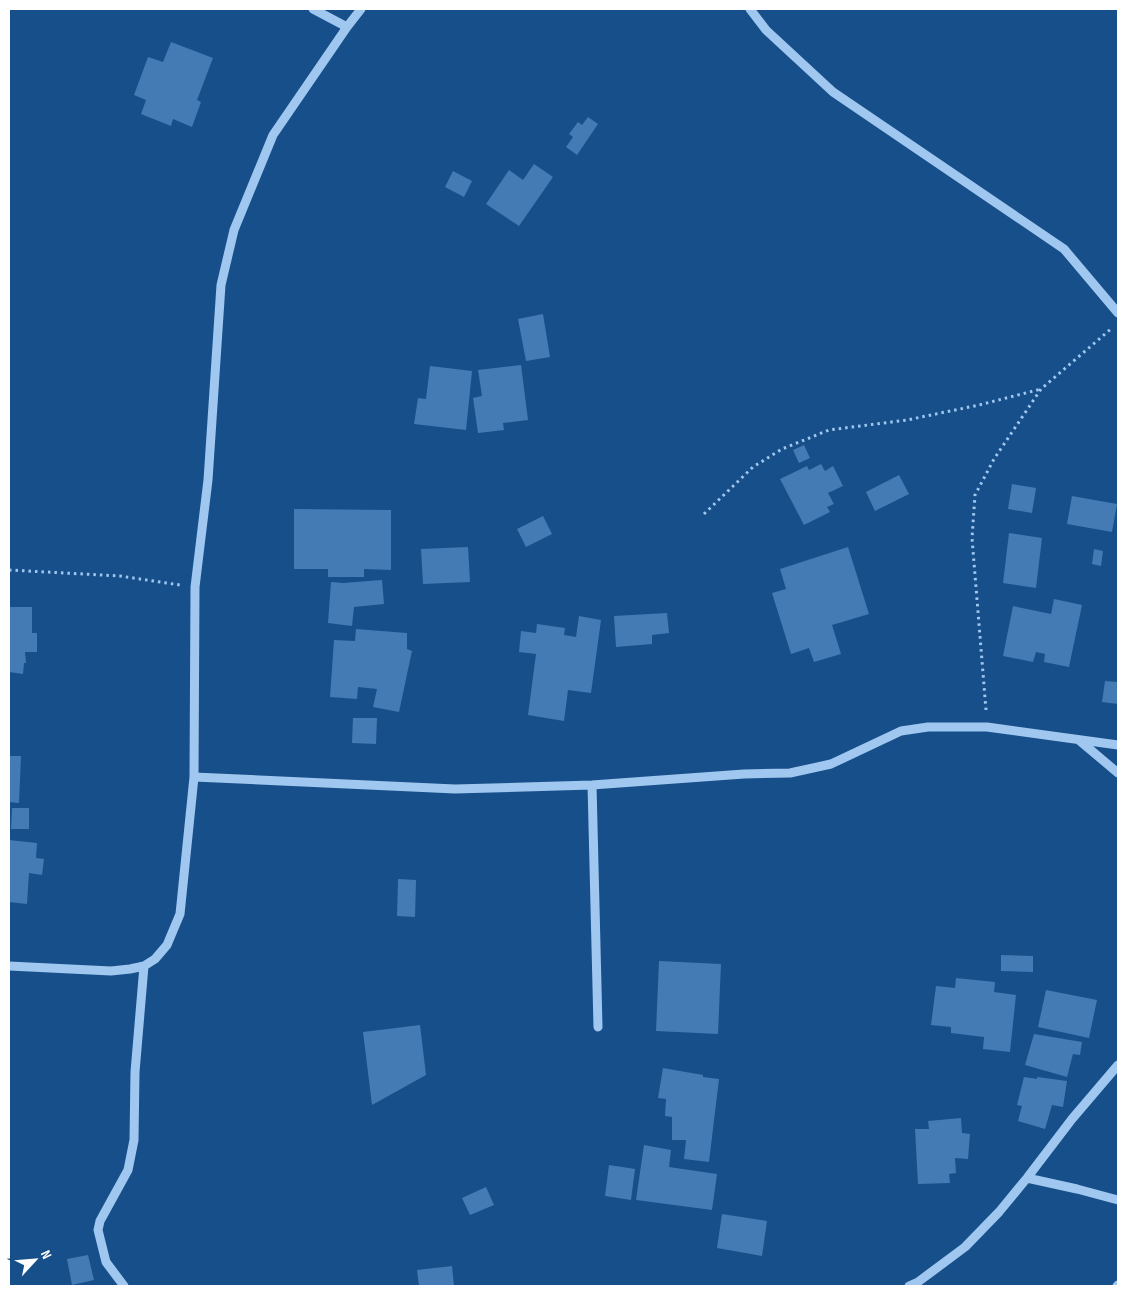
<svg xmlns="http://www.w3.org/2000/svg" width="1127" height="1295" font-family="'Sofia Sans Condensed',sans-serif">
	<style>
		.building { fill: #447bb5 }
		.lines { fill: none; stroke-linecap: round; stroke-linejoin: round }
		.path { stroke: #a0c7ef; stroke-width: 3; stroke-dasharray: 2.5 4; stroke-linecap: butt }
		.minor { stroke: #a0c7ef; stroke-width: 9 }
	</style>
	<rect width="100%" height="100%" fill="#174f8a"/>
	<!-- building -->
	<path class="building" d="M171 42 213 58 197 100 201 102 192 127 173 119 171 126 141 114 146 100 134 95 148 57 163 62Z
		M588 117 598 124 577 155 566 147 573 137 569 134 578 122 582 125Z
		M534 164 553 177 519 226 486 204 509 170 523 180Z
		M453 171 472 181 464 197 445 187Z
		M543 314 550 357 526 361 518 319Z
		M521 365 528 420 503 423 504 430 478 433 473 398 482 396 478 370Z
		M430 366 472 371 466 430 414 424 418 398 426 399Z
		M804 445 810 458 799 463 793 450Z
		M821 464 825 471 833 466 843 486 828 493 834 504 827 507 830 512 804 525 780 479 807 466 809 470Z
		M899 475 909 494 875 511 866 492Z
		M1012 484 1036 488 1032 513 1008 509Z
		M1072 496 1117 504 1112 532 1067 524Z
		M294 509 391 510V570L364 569V577H328V569H294Z
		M543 516 552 534 526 547 517 529Z
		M1009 533 1042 538 1036 588 1003 583Z
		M468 547 470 582 423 584 421 549Z
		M848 547 869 614 832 625 841 654 814 662 809 648 791 654 772 593 786 589 780 569Z
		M1094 549 1103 551 1101 566 1092 564Z
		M382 580 384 604 354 607 352 626 328 623 331 582 343 583Z
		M1054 599 1082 605 1069 667 1044 662 1045 654 1036 652 1033 662 1003 656 1013 606 1051 614Z
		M9 607H32V633H37V652H25L26 663H24L23 674 9 672Z
		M667 613 669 633 652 635V644L616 647 614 616Z
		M579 616 601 620 591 693 568 690 564 721 528 715 536 654 519 652 521 631 536 633 537 624 565 628 564 635 576 637Z
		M356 629 407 633V649L412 651 399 712 373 707 377 689 358 687 357 699 330 697 334 640 355 641Z
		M1105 681 1118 682V704L1102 702Z
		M353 718H377L376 744 352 743Z
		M9 756H21L19 803 9 802Z
		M12 808H29V829H11Z
		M9 840 37 843 36 858 44 859 42 875 29 873 27 904 9 902Z
		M398 879 416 880 415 917 397 916Z
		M1001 955 1033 956V972L1001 971Z
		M659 961 721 964 718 1034 656 1031Z
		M956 978 995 982 994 992 1016 995 1010 1052 983 1049 984 1037 951 1033V1027L931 1025 936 986 955 988Z
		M1046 990 1097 1000 1089 1038 1038 1027Z
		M420 1025 426 1075 372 1105 363 1032Z
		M1034 1034 1082 1042 1080 1055 1073 1054 1067 1077 1025 1065Z
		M663 1068 703 1075V1077L719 1079 709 1162 684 1159 686 1140H672V1117L665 1116 666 1099 658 1098Z
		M1024 1077 1037 1079V1077L1067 1081 1063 1107 1052 1105 1045 1129 1018 1121 1022 1106 1017 1105Z
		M961 1118 962 1133 970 1134 968 1159 955 1158 956 1173 949 1174 950 1183 918 1184 915 1129H929L928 1121Z
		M644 1145 671 1150 669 1167 717 1174 712 1210 636 1200Z
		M609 1165 635 1169 631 1200 605 1196Z
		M486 1187 494 1205 470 1215 462 1198Z
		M722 1214 767 1221 762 1256 717 1248Z
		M88 1255 94 1280 72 1285 67 1259Z
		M452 1266 454 1286H419L417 1270Z"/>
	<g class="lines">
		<!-- path -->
		<path class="path" d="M704 514 753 467 782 449 829 430 907 420 979 405 1041 389
			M9 570 120 576 180 585
			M986 710 972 538 975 495 994 459 1041 389 1112 328"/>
		<!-- minor -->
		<path class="minor" d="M313 9 347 27
			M750 9 766 30 833 92 1064 249 1118 313
			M1080 741 1118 773
			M194 777 455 789 592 785 744 774 790 773 831 764 901 731 928 727H987L1118 745
			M592 785 598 1027
			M9 966 111 971 130 969 144 966 155 959 167 945 180 914 194 777 195 587 208 480 221 285 234 230 273 135 347 27 361 9
			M1027 1178 1077 1189 1118 1200
			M124 1286 106 1262 98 1230 100 1221 128 1170 134 1140 135 1072 144 966
			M909 1286 918 1282 965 1247 999 1212 1027 1178 1072 1119 1118 1065
			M1117 1286 1118 1285"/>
	</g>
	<!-- border -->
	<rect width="1127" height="1295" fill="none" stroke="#ffffff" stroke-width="20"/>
	<!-- north arrow -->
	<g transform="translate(35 1260) rotate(64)" stroke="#174f8a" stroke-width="4" paint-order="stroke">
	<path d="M0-4L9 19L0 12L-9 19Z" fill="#ffffff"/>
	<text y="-8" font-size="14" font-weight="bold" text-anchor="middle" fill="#ffffff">N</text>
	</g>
</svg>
